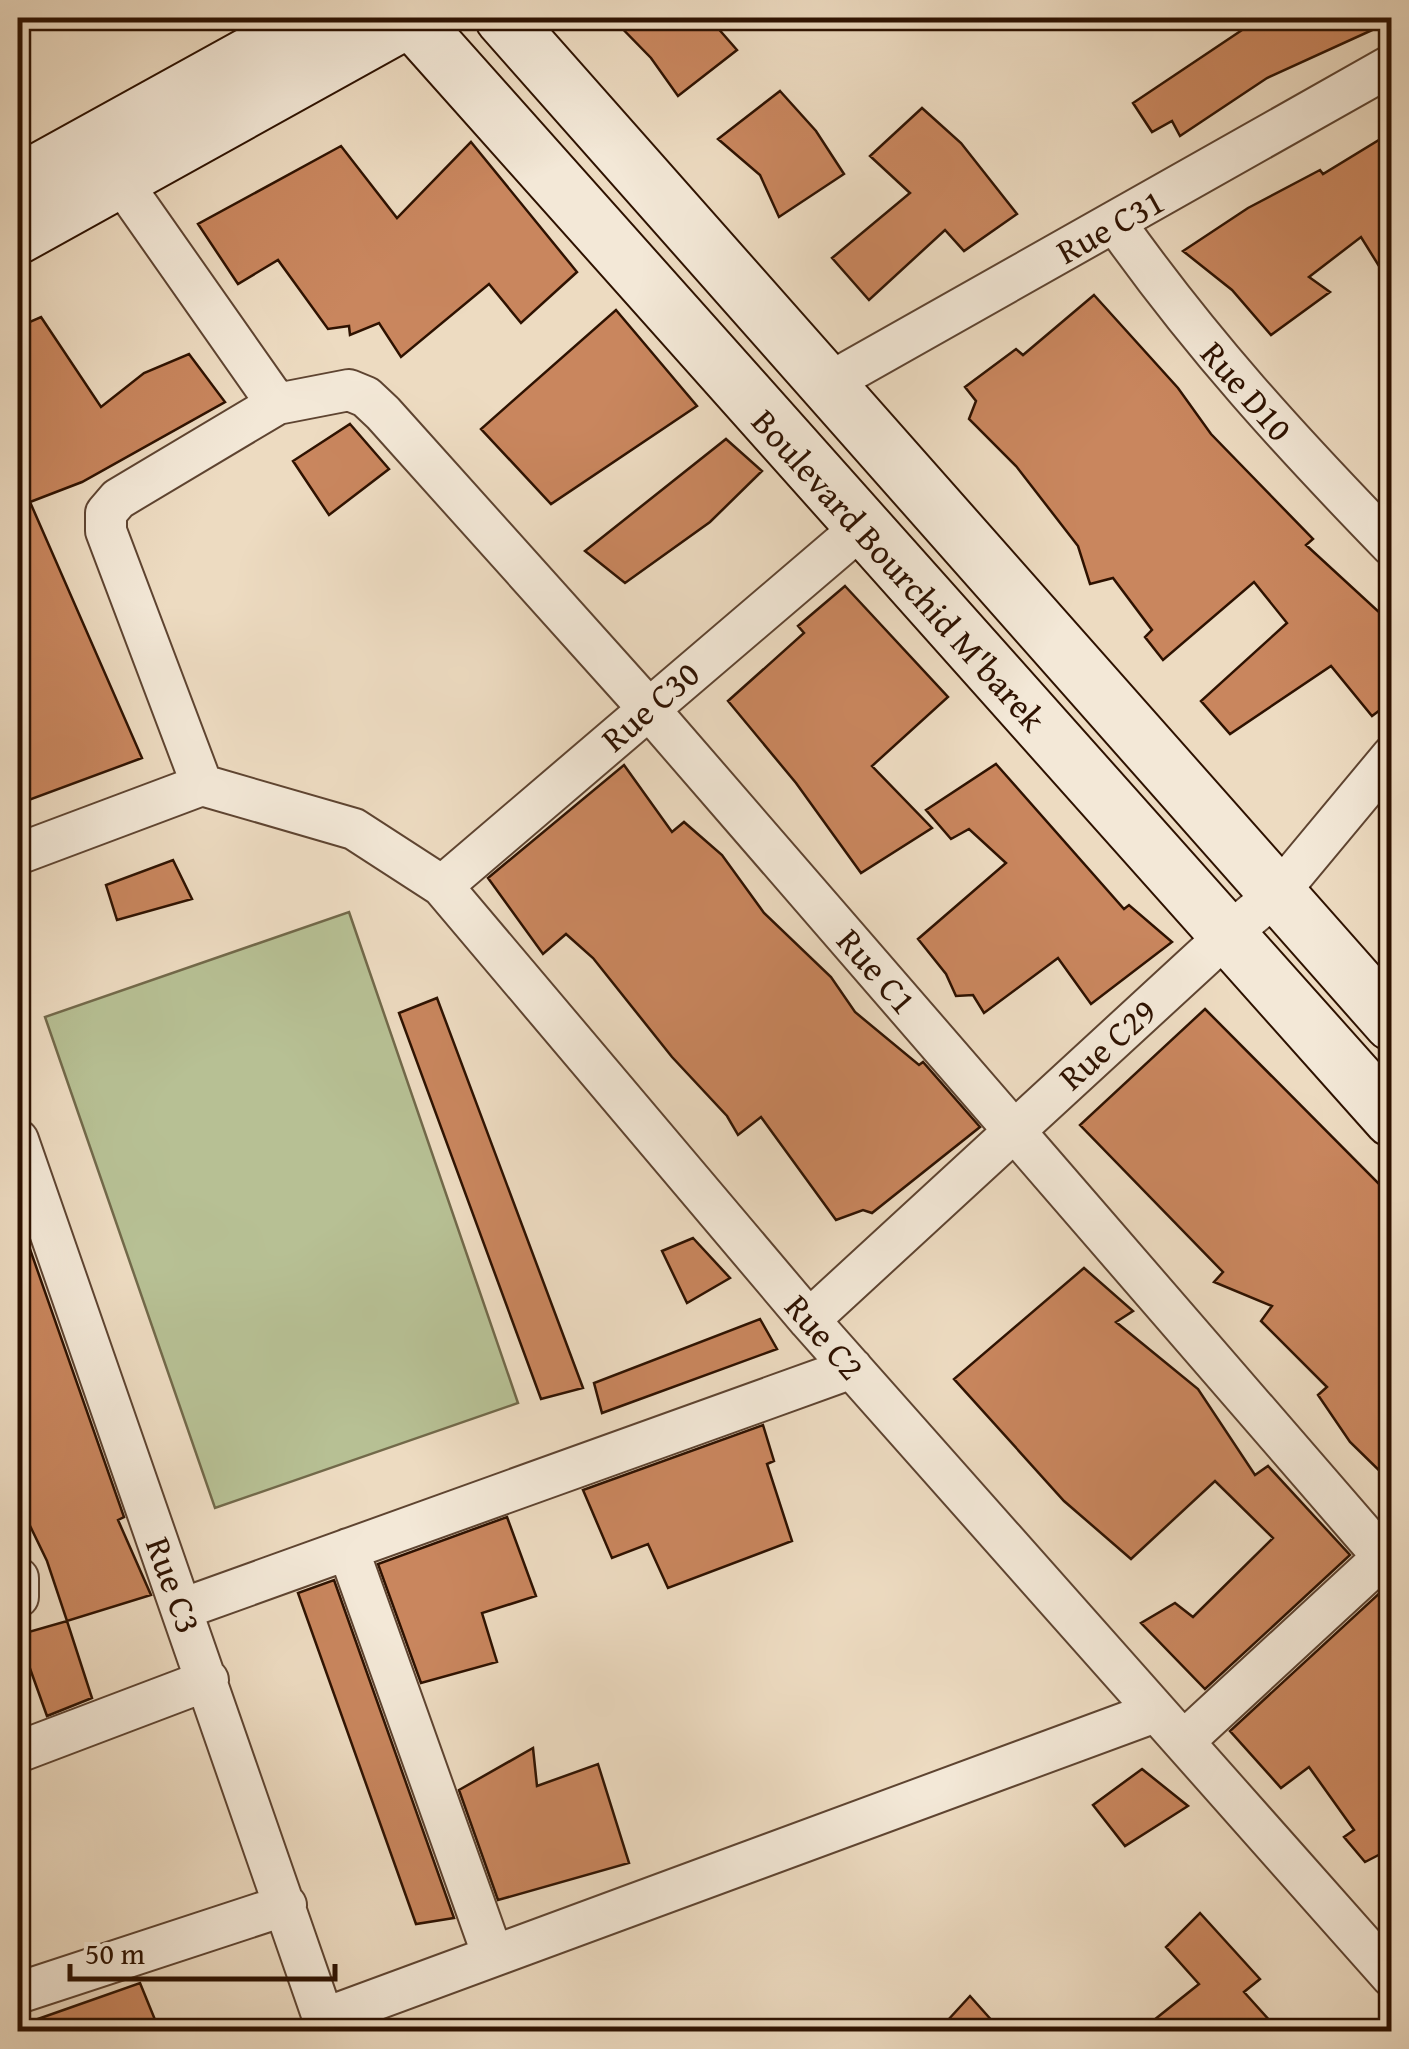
<svg xmlns="http://www.w3.org/2000/svg" width="1409" height="2049" font-family="'Gentium Book Plus',serif">
	<style>
		.green { fill: #b7c094; stroke: #72694a; stroke-width: 2.5 }
		.building { fill: #c9865e; stroke: #2e1201; stroke-width: 2.5 }
		.lines { fill: none; stroke-linecap: round; stroke-linejoin: round }
		.street-casing { stroke: #5e4431; stroke-width: 44 }
		.secondary-casing { stroke: #2e1201; stroke-width: 59 }
		.street { stroke: #f3e8d7; stroke-width: 40 }
		.secondary { stroke: #f3e8d7; stroke-width: 55 }
		.labels { text-anchor: middle; dominant-baseline: central; stroke-width: 10; stroke-linejoin: round; paint-order: stroke }
		.street-label { font-size: 35px; fill: #2e1201; stroke: #f3e8d7 }
	</style>
	<rect width="100%" height="100%" fill="#eddbc1"/>
	<filter id="stains"><feTurbulence type="fractalNoise" baseFrequency=".002" numOctaves="4"/><feColorMatrix values="0 0 0 0 .2 0 0 0 0 .09 0 0 0 0 .02 0 0 0 .5 -.17"/></filter>
	<radialGradient id="worn" r=".72"><stop offset=".6" stop-color="#630" stop-opacity="0"/><stop offset="1" stop-color="#630" stop-opacity=".3"/></radialGradient>
	<!-- green -->
	<path class="green" d="M349 912 518 1403 215 1508 45 1017Z"/>
	<!-- building -->
	<path class="building" d="M612 18H709L737 50 678 96 651 58Z
		M1260 18 1392 21 1267 78 1180 136 1172 121 1152 132 1133 103Z
		M780 91 816 131 844 174 779 217 760 175 718 139Z
		M922 108 961 143 1017 214 964 251 945 230 869 300 832 258 910 193 870 156Z
		M1392 132V287L1361 237 1309 277 1330 292 1271 335 1232 290 1183 251 1248 208 1320 170 1323 174Z
		M471 142 577 272 521 323 489 284 401 357 379 323 350 335 349 326 328 329 278 260 238 284 198 224 341 146 397 218Z
		M1094 295 1178 388 1211 434 1313 539 1306 545 1392 624V701L1372 716 1331 666 1230 734 1201 701 1287 623 1254 582 1163 660 1145 637 1152 630 1113 578 1090 584 1078 546 1016 466 969 419 976 401 965 387 1016 349 1023 355Z
		M616 310 697 406 551 504 481 429Z
		M41 317 101 407 144 373 189 354 225 402 82 482 30 502 142 758 18 804V327Z
		M350 424 389 469 329 515 293 461Z
		M726 439 762 471 710 522 625 583 585 551Z
		M845 586 948 697 872 766 932 828 861 873 796 783 728 701 804 633 798 626Z
		M996 764 1124 909 1129 905 1172 942 1091 1004 1058 958 984 1013 973 995 956 996 946 974 918 939 1006 863 969 829 951 839 926 810Z
		M624 765 672 832 684 822 722 855 764 913 831 977 855 1012 919 1065 923 1062 980 1127 872 1213 863 1210 836 1220 761 1117 738 1135 727 1116 672 1057 593 958 566 934 543 954 488 878Z
		M173 860 192 899 117 920 106 885Z
		M437 998 583 1388 541 1399 399 1013Z
		M1205 1009 1392 1197V1483L1350 1442 1318 1395 1327 1387 1261 1321 1272 1306 1214 1282 1223 1272 1080 1125Z
		M18 1215 124 1517 118 1520 151 1595 67 1621 47 1561 18 1501Z
		M693 1238 730 1278 687 1303 662 1251Z
		M1084 1268 1133 1311 1116 1322 1198 1389 1255 1475 1268 1466 1350 1555 1205 1689 1141 1623 1175 1603 1193 1617 1273 1538 1215 1481 1131 1559 1064 1501 954 1379Z
		M760 1319 777 1349 602 1413 594 1383Z
		M763 1425 774 1461 767 1464 792 1541 668 1588 648 1544 612 1558 583 1490Z
		M507 1517 536 1596 482 1613 497 1662 421 1683 378 1564Z
		M334 1580 454 1918 416 1924 298 1593Z
		M1384 1589 1392 1590V1848L1365 1862 1344 1837 1354 1830 1309 1767 1281 1788 1230 1731Z
		M67 1621 92 1698 47 1716 18 1635Z
		M533 1748 537 1786 598 1764 629 1863 498 1900 459 1790Z
		M1142 1769 1188 1806 1125 1846 1093 1805Z
		M1200 1913 1260 1979 1244 1992 1280 2032H1139L1199 1984 1166 1947Z
		M140 1983 160 2032H18V2026Z
		M970 1996 1002 2032H937Z"/>
	<g class="lines">
		<!-- street casing -->
		<g class="street-casing">
			<path id="street" d="M105 159 277 404
				M1116 224C1202 345 1289 440 1392 546
				M827 384 1392 65
				M202 785 106 531V513L118 499 277 404 349 390 366 397 383 413 647 707 1392 1567
				M202 785 354 829 442 886 809 1320 1392 1977
				M18 854 202 785
				M442 886 861 528
				M18 1140 328 2032
				M809 1320 1225 937 1278 893 1392 756
				M348 1549 492 1953
				M18 1578V1597
				M182 1609 852 1368
				M1184 1741 1392 1549
				M18 1752 208 1680
				M18 1993 286 1905
				M323 2019 1155 1712"/>
		</g>
		<!-- secondary casing -->
		<g class="secondary-casing">
			<path id="secondary" d="M410 18 1392 1119
				M503 18 1392 1023
				M18 183 317 18
				M18 236 411 18"/>
		</g>
		<!-- street -->
		<use href="#street" class="street"/>
		<!-- secondary -->
		<use href="#secondary" class="secondary"/>
	</g>
	<g class="labels">
		<!-- street labels -->
		<g class="street-label">
			<text transform="translate(1110 226) rotate(-29)">Rue C31</text>
			<text transform="translate(1247 391) rotate(49)">Rue D10</text>
			<text transform="translate(899 570) rotate(48)">Boulevard Bourchid M'barek</text>
			<text transform="translate(650 706) rotate(-41)">Rue C30</text>
			<text transform="translate(877 971) rotate(49)">Rue C1</text>
			<text transform="translate(1107 1044) rotate(-42)">Rue C29</text>
			<text transform="translate(825 1337) rotate(49)">Rue C2</text>
			<text transform="translate(174 1585) rotate(70)">Rue C3</text>
		</g>
	</g>
	<!-- margin -->
	<rect width="1409" height="2049" fill="none" stroke="#eddbc1" stroke-width="60"/>
	<rect x="20" y="20" width="1369" height="2009" fill="none" stroke="#2e1201" stroke-width="5"/>
	<rect x="30" y="30" width="1349" height="1989" fill="none" stroke="#2e1201" stroke-width="2.5"/>
	<!-- scale -->
	<path d="M70 1964v15h265v-15" fill="none" stroke="#2e1201" stroke-width="5"/>
	<text x="85" y="1964" font-size="30" fill="#2e1201" stroke="#f3e8d7" stroke-width="8" paint-order="stroke">50 m</text>
	<rect width="100%" height="100%" filter="url(#stains)"/>
	<rect width="100%" height="100%" fill="url(#worn)"/>
</svg>
